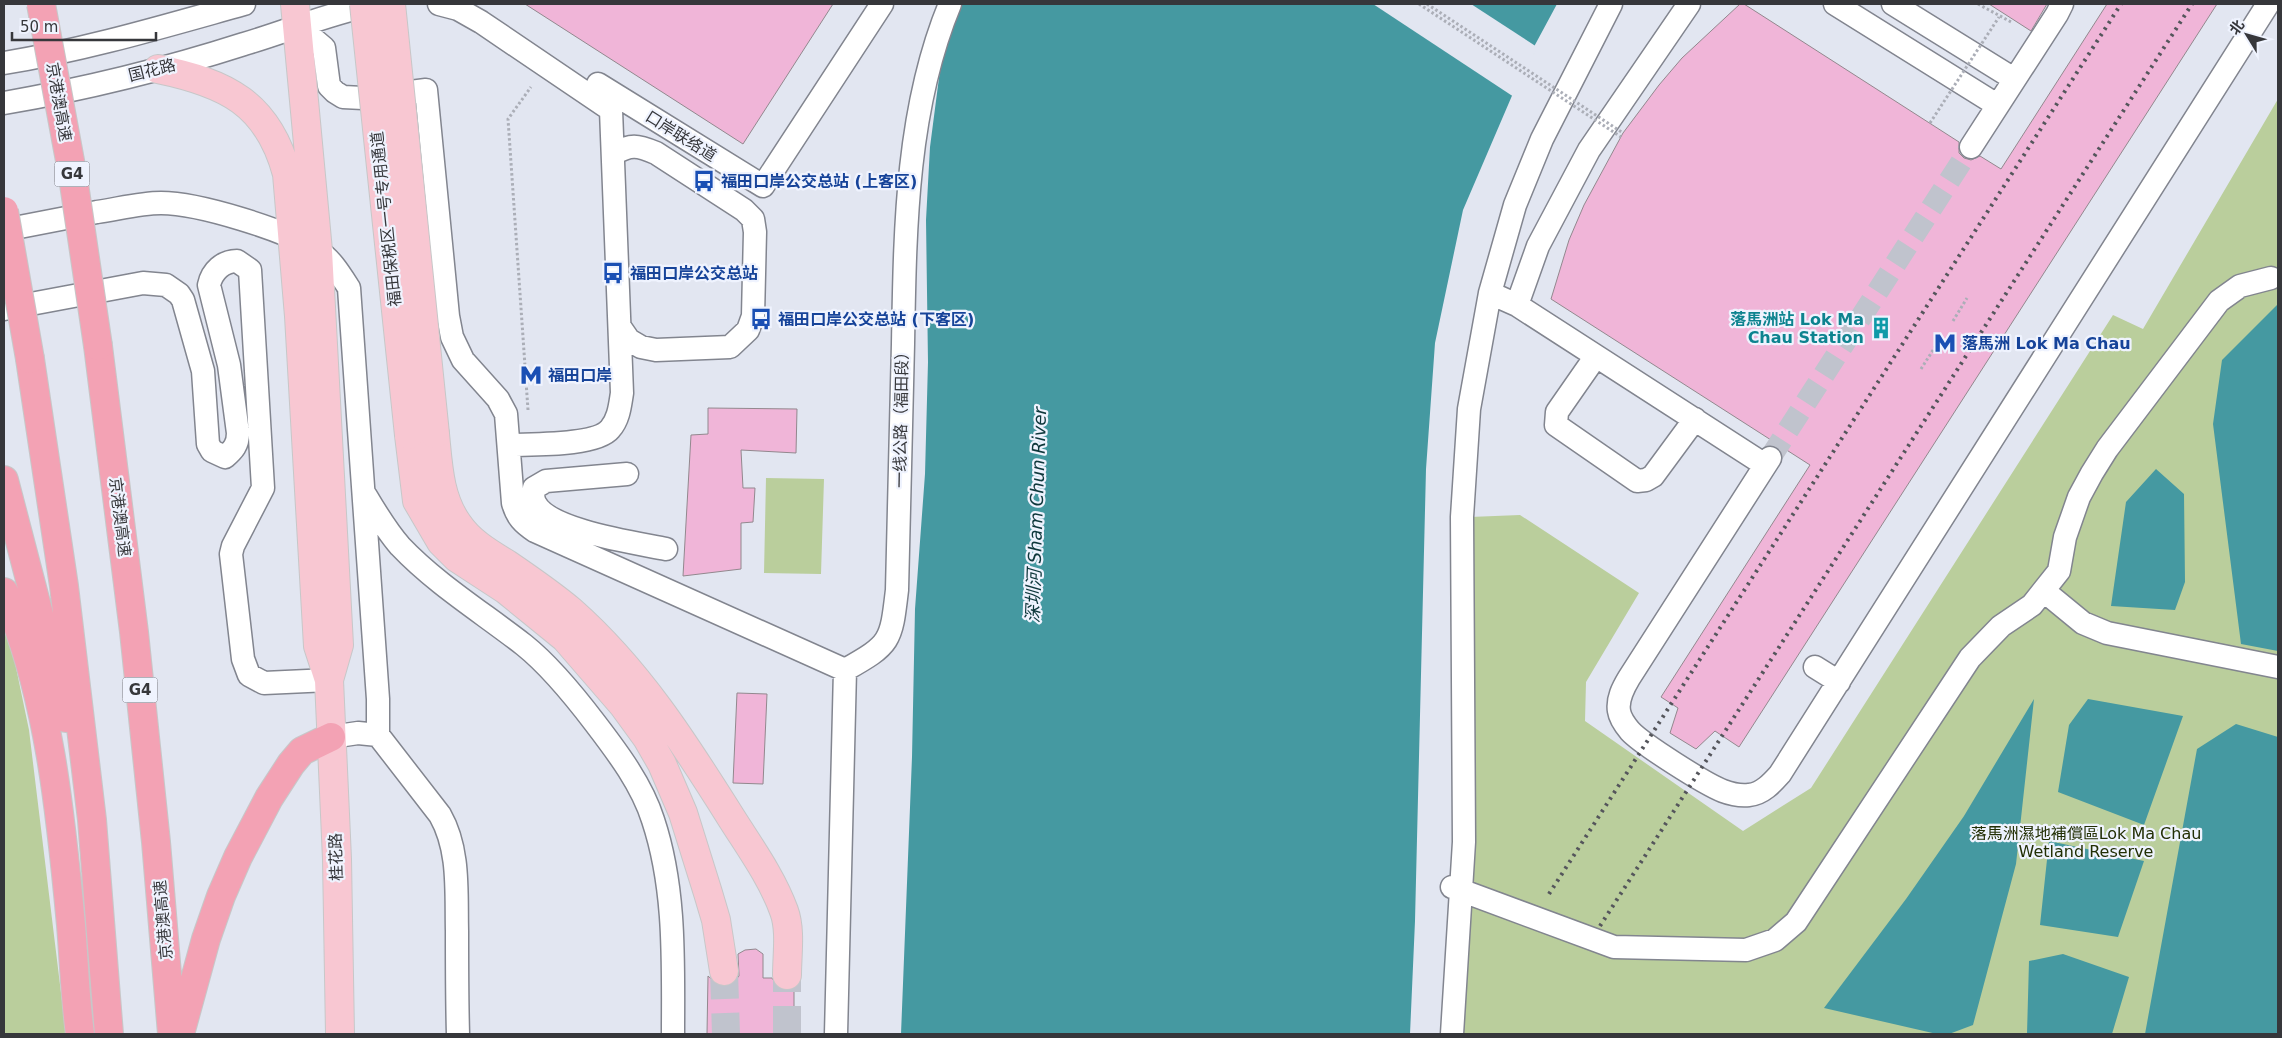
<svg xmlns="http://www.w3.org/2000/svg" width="2282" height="1038" font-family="'DejaVu Sans','Noto Sans SC',sans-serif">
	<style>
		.green { fill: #bace9c }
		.water { fill: #4599a1 }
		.pier { fill: #e2e6f1 }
		.building { fill: #f0b5d8; stroke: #92888e }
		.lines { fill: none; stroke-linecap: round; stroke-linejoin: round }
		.minor-tunnel { stroke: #c0c3cd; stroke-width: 22; stroke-dasharray: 22 11; stroke-linecap: butt }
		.major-tunnel { stroke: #c0c3cd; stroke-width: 28; stroke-dasharray: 28 14; stroke-linecap: butt }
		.minor-casing { stroke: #82858f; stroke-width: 25 }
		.major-casing { stroke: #c7c7c8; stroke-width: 30 }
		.highway-casing { stroke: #c7c7c8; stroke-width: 30 }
		.path { stroke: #abaeb7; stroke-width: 3; stroke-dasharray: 2.5 2.5; stroke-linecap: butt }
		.minor { stroke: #fff; stroke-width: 22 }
		.major { stroke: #f8c7d2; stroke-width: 28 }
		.highway { stroke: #f3a2b4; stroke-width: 28 }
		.rail { stroke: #54555b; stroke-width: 4; stroke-dasharray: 2.5 5; stroke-linecap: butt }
		.major-bridge-casing { stroke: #c7c7c8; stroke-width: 30; stroke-linecap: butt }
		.highway-bridge-casing { stroke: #c7c7c8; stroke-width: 30; stroke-linecap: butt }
		.path-bridge { stroke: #abaeb7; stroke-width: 3; stroke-dasharray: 2.5 2.5; stroke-linecap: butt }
		.major-bridge { stroke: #f8c7d2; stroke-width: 28 }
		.highway-bridge { stroke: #f3a2b4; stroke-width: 28 }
		.labels { text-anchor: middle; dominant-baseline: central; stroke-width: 4.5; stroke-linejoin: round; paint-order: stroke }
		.shield { fill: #eff3fe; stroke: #6e6f76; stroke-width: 1 }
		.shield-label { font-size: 15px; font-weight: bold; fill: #36373b }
		.street-label { font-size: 16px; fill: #36373b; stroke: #eff3fe }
		.transit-label { font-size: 16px; font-weight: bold; fill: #164399; stroke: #eff3fe; text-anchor: start }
		.culture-label { font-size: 16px; font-weight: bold; fill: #0d838f; stroke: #eff3fe; text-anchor: end }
		.park-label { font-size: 16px; fill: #222f04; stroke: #eff3fe }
		.water-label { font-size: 18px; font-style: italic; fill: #0e373b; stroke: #eff3fe }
	</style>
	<rect width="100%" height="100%" fill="#e2e6f1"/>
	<!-- green -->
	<path class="green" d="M2278 99V1034H1449L1470 517 1520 515 1639 593 1586 682 1585 721 1743 831 1811 788 2113 315 2143 329Z
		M766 478 824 479 821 574 764 573Z
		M4 610 29 730 66 1034H4Z"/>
	<!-- water -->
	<path class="water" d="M961 4H1557L1529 56 1463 210 1435 343 1426 469 1415 921 1410 1034H901L912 757 915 609 925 474 928 362 926 220 930 147 943 47Z
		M2278 304V651L2241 644 2213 424 2222 360Z
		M2156 469 2184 494 2185 582 2175 610 2111 606 2126 502Z
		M2034 699 2016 864 1973 1025 1949 1034H1937L1824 1008 1906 899 1964 816Z
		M2088 699 2183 716 2144 825 2058 792 2069 725Z
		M2236 724 2278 737V1034H2145L2197 749Z
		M2049 841 2144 861 2118 937 2040 925Z
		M2063 954 2129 977 2112 1034H2027L2029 961Z"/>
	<!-- pier -->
	<path class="pier" d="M1373 4H1471L1537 47 1514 97Z"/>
	<!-- building -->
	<path class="building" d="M525 4H833L743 144Z
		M1740 4H1744L1959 142V153L1964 158 1971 160 1980 156 2001 169 2107 4H2217L1739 747 1715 731 1696 749 1670 733 1678 708 1661 697 1810 465 1551 299 1569 240 1584 205 1623 133 1659 85 1682 58Z
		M1989 4H2047L2031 31Z
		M708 408 797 409 796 453 741 450 743 488H755L753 522 741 523V569L683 576 691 435 708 434Z
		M737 693 767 694 763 784 733 783Z
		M756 949 763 954V978H772L779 989 786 991 794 989V1034H707L708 976 719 986H726L733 983 739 976 738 954 745 950Z"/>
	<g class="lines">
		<!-- minor-tunnel -->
		<path class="minor-tunnel" d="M1770 458 1971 147"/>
		<!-- major-tunnel -->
		<path class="major-tunnel" d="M724 971 726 1034
			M787 1034V975"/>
		<!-- minor casing -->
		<g class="minor-casing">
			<path id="minor" d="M439 4 458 9 481 22 611 110 622 393C620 405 619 419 610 429 596 446 532 444 510 445
				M1835 4 1997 105
				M1893 4 2014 79
				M298 26 324 48 329 86 335 92 343 97 363 98 426 90 448 316 452 337 463 360 498 399 506 414 513 503C517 517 523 523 535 531L845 670C891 644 891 642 897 590 899 508 901 426 903 344 905 230 906 110 950 4
				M4 63C85 50 165 26 244 4
				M598 84 763 186 882 4
				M4 103C85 89 166 69 244 44 288 31 330 13 375 4
				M1971 147 2057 14 2062 4
				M613 154C631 144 637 145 656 153L744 210 753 219 755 232 753 316 748 330 730 347 656 350 641 347 629 340 620 327
				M4 230C35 224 66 218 97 212 118 209 140 203 161 203 199 203 285 230 317 250 331 259 340 274 349 288L378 699V735L440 815C460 850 456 892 457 931 457 965 457 1000 458 1034
				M1490 293 1517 305 1538 246 1589 150 1689 4
				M1517 305 1765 465
				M4 309 143 283 166 285 179 294 183 300 203 371 208 444 212 451 225 457C233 450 238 445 238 433L229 365 209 285C212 271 223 261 237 261L250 270 263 488 233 546 231 554 243 659 249 675 264 683 329 680
				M1596 356 1557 412 1556 425 1637 481 1646 480 1653 476 1695 419
				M1770 458 1629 678C1623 688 1617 699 1619 711 1620 718 1625 725 1630 731 1642 744 1705 784 1723 791 1731 794 1740 796 1749 795 1762 794 1772 783 1780 774L2268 4
				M627 474 546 481 534 488C533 493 533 499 535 503 549 531 637 543 666 549
				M366 496C376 513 387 531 400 546 436 584 483 613 524 645 549 665 576 698 595 723 618 753 642 785 653 820 676 889 673 963 673 1034
				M2044 591 2083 623 2107 633 2278 667
				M1815 667 1839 682
				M331 737 358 733 378 735
				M1452 887 1614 947 1746 950 1775 940 1796 922 1970 658 2001 626 2032 605 2059 571 2065 537 2079 497 2092 473 2107 449 2219 301 2240 286 2271 278
				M836 1034 845 670
				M1452 1034 1464 842 1462 517 1469 409 1490 293 1515 205 1542 139 1611 4"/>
		</g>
		<!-- major casing -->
		<g class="major-casing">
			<path id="major" d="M295 4 318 251 339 645 329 680
				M158 69C226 83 268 103 287 174L299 316 318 646 329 680 337 859 340 1034
				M435 434C438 464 439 498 458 524 470 542 489 553 507 564 529 579 551 594 571 611 638 670 685 744 732 819 751 849 772 878 784 911 791 930 787 955 787 975
				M409 435 417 501 441 542 457 558 506 590 565 638 623 705 647 738 662 764 683 813 708 893 716 920 724 971"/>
		</g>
		<!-- highway casing -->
		<g class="highway-casing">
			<path id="highway" d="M98 346 134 632 156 842 172 1034
				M30 359 64 586 92 820 109 1034
				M4 480 66 718
				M4 592C49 691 61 817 71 925 74 961 75 998 80 1034
				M180 1034 206 939 221 896 238 857 269 798 291 764 302 751 331 737"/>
		</g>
		<!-- path -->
		<path class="path" d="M1978 4 2013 23
			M1953 321 1967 298
			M1921 369 1935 347
			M528 410 508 119 531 87"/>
		<!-- minor -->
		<use href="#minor" class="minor"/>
		<!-- major -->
		<use href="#major" class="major"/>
		<!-- highway -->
		<use href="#highway" class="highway"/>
		<!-- rail -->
		<path class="rail" d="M1549 894 2121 4
			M1600 926 2192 4"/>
		<!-- major-bridge casing -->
		<g class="major-bridge-casing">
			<path id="major-bridge" d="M364 4 409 435
				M391 4 435 434"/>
		</g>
		<!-- highway-bridge casing -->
		<g class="highway-bridge-casing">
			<path id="highway-bridge" d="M41 4 73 177 98 346
				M4 211 30 359"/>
		</g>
		<!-- path-bridge -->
		<path class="path-bridge" d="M1419 4 1621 137
			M1427 4 1623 133
			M1930 123 1999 17"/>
		<!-- major-bridge -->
		<use href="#major-bridge" class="major-bridge"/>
		<!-- highway-bridge -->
		<use href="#highway-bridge" class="highway-bridge"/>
	</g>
	<!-- icons -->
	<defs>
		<g id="bus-bare" transform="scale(1.725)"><path d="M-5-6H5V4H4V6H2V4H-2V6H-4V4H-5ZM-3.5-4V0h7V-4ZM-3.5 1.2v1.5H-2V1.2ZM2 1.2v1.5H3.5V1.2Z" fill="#1a4fb4" stroke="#eff3fe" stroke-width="2.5" paint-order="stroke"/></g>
		<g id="building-bare" transform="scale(1.725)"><path d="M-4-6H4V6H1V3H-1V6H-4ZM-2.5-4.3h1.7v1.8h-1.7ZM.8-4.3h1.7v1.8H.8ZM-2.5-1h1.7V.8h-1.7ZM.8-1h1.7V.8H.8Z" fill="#0f9aa8" stroke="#eff3fe" stroke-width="2.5" paint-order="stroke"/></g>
		<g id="metro-bare" transform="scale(1.725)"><path d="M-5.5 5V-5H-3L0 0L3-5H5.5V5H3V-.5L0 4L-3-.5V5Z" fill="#1a4fb4" stroke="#eff3fe" stroke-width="2.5" paint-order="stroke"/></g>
	</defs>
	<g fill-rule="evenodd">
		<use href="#bus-bare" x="704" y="181"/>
		<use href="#bus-bare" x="613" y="273"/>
		<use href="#bus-bare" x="761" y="319"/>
		<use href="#building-bare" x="1881" y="328"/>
		<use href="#metro-bare" x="1945" y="343"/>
		<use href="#metro-bare" x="531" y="375"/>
	</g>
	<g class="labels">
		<!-- shield labels -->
		<g class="shield">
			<rect x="54.5" y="161.5" width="35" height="25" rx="4"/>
			<rect x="122.5" y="677.5" width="35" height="25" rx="4"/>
		</g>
		<g class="shield-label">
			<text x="72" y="174">G4</text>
			<text x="140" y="690">G4</text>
		</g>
		<!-- street labels -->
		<g class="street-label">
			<text transform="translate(152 70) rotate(-14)">国花路</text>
			<text transform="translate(59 102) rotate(80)">京港澳高速</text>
			<text transform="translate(681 136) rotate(32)">口岸联络道</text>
			<text transform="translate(386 219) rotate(-96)">福田保税区一号专用通道</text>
			<text transform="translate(901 416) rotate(-89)">一线公路（福田段）</text>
			<text transform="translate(120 517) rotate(83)">京港澳高速</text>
			<text transform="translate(336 857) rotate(-92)">桂花路</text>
			<text transform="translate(163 920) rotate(-95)">京港澳高速</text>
		</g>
		<!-- transit labels -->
		<g class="transit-label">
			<text x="721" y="181">福田口岸公交总站 (上客区)</text>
			<text x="630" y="273">福田口岸公交总站</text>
			<text x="778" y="319">福田口岸公交总站 (下客区)</text>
			<text x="1962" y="343">落馬洲 Lok Ma Chau</text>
			<text x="548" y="375">福田口岸</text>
		</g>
		<!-- culture labels -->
		<g class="culture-label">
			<text x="1864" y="319">落馬洲站 Lok Ma<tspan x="1864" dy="18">Chau Station</tspan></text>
		</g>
		<!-- park labels -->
		<g class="park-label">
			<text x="2086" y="833">落馬洲濕地補償區Lok Ma Chau<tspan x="2086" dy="18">Wetland Reserve</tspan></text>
		</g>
		<!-- water labels -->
		<g class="water-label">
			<text transform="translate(1036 515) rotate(-88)">深圳河 Sham Chun River</text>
		</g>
	</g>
	<!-- border -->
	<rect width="2282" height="1038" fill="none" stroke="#36373b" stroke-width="10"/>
	<!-- north arrow -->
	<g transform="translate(2247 35) rotate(307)" stroke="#eff3fe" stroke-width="4" paint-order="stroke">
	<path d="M0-4L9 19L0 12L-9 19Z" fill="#36373b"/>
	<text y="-8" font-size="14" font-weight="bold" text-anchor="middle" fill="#36373b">北</text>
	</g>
	<!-- scale -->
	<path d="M12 32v8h144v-8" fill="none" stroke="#36373b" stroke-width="2.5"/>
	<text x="20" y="32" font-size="15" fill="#36373b" stroke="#eff3fe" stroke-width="4" paint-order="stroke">50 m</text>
</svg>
